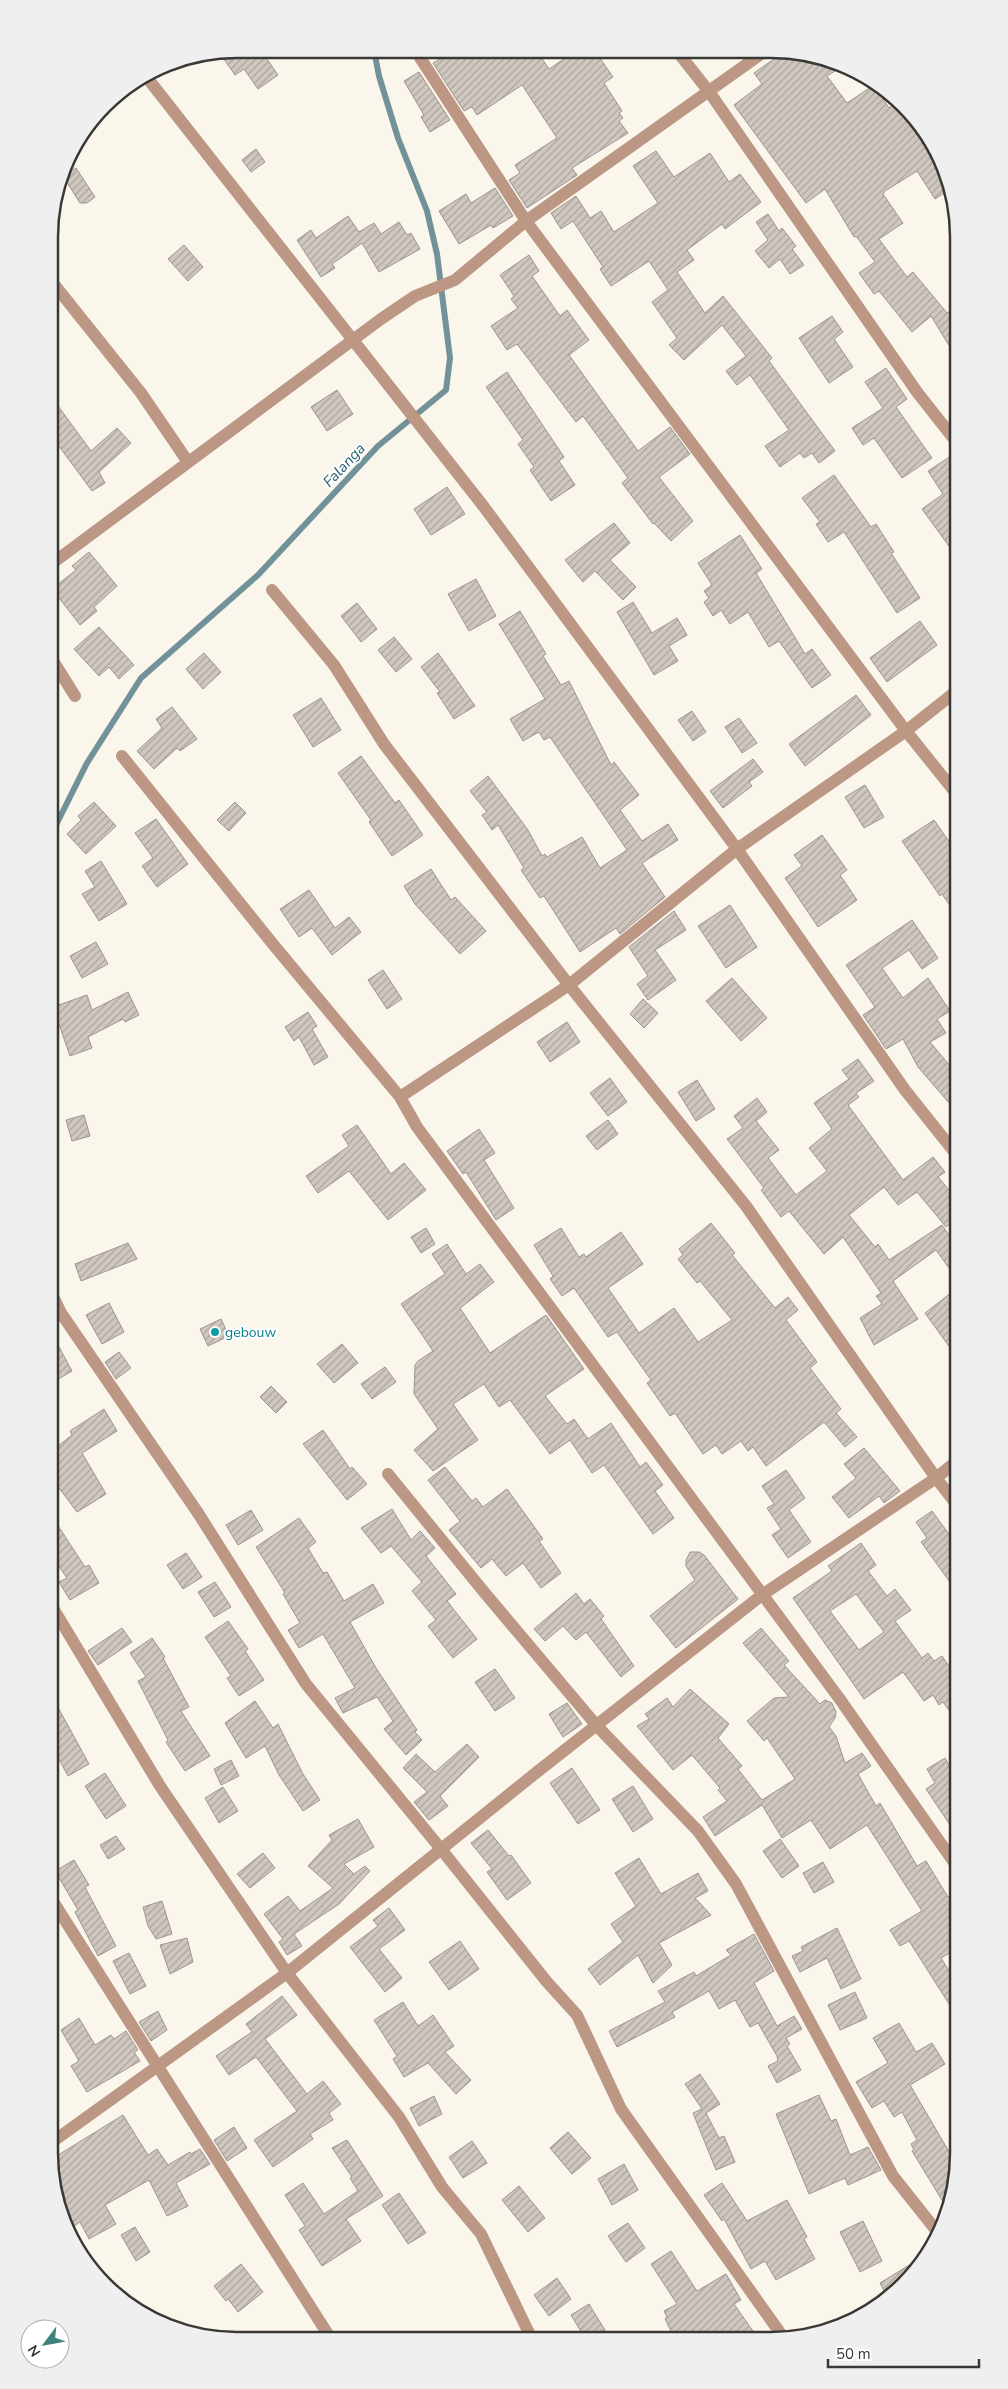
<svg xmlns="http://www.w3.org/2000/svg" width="1008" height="2389" font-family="'Nunito Sans',sans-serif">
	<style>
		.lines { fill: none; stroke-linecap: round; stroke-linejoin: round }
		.stream { stroke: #72929a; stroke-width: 6 }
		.building { fill: url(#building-hatch); stroke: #9e958e; fill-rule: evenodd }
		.minor { stroke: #bb9784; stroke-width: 12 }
		.culture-dot { fill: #0f9aa8; stroke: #fff; stroke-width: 2 }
		.labels { text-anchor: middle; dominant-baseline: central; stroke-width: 4; stroke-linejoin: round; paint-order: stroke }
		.culture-label { font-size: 14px; fill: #0d838f; stroke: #fff; text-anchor: start }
		.water-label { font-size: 15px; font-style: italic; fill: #22606f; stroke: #fff }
		.rim { fill: none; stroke: #3a3834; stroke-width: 2.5 }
	</style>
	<defs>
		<pattern id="building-hatch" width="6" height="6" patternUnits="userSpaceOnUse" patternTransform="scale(1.25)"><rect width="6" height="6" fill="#d0c8c0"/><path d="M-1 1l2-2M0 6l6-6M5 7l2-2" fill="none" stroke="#aaa39d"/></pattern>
	</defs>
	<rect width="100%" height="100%" fill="#fbf6ec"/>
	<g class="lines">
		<!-- stream -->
		<path class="stream" d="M51 835 87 763 141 678 258 575 378 446 446 390 450 358 437 254 427 211 398 138 379 76 374 50"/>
	</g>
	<!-- building -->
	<path class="building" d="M236 49H260L278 75 258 89 244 69 235 75 219 52Z
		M441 50 537 51 549 69 576 51H595L613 77 604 83 622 111 619 113 623 118 619 121 628 133 572 168 577 175 527 208 509 180 520 173 515 165 557 138 522 85 477 115 472 107 464 111 433 63 445 56Z
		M784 52H808L826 58 835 71 827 76 847 103 874 85 889 108 900 100 919 123 938 152 953 187 935 199 917 171 885 191 883 194 903 223 879 239 907 277 913 272 947 313 953 309V352L931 316 912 332 879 291 874 294 859 273 875 262 856 236 854 237 825 189 806 203 734 105 762 84 754 73Z
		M419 72 450 120 430 132 421 117 424 115 404 81Z
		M256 149 265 162 251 172 242 160Z
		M656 151 674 177 710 153 729 182 740 174 761 202 725 229 722 224 687 250 694 260 677 272 705 313 723 296 772 358 769 361 835 451 819 463 812 453 804 458 800 453 780 467 765 446 789 430 750 375 737 385 726 371 746 356 722 325 684 360 669 345 677 338 652 302 668 290 649 261 611 286 600 269 603 267 573 221 561 229 551 213 576 196 590 218 601 211 614 232 658 203 633 166Z
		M76 168 95 197 87 203H80L63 176Z
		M495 188 513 216 493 228 491 225 459 244 439 211 466 194 471 203Z
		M768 214 779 231 782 228 796 246 792 249 804 265 790 274 780 259 769 268 755 251 768 240 756 222Z
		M348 216 359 232 374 223 381 234 399 222 407 235 411 233 420 249 379 272 362 243 332 264 335 268 321 277 297 240 311 230 316 238Z
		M184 245 203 267 188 281 168 259Z
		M529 255 539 271 532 276 560 316 567 310 589 340 569 355 638 451 670 427 690 454 659 477 693 521 671 541 654 523 653 524 622 483 628 478 583 416 576 422 517 344 507 350 491 326 518 308 511 299 514 296 500 275Z
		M832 316 843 332 834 339 853 367 829 383 799 338Z
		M886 368 907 399 896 407 932 458 902 478 874 438 863 445 852 428 883 408 865 382Z
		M507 372 564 457 559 461 575 485 551 501 530 470 534 467 518 444 523 440 486 387Z
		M337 390 353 414 327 431 311 407Z
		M50 395 91 451 117 428 131 443 99 472 105 483 92 491 50 434Z
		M954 454V553L922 509 943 494 928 471Z
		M834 475 871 527 876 524 894 552 891 553 920 598 897 613 844 532 828 542 816 524 820 522 802 498Z
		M447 487 465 514 431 535 414 509Z
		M614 523 630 543 610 560 636 587 623 600 595 571 583 582 565 560Z
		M740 535 762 569 756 573 805 654 812 649 831 675 812 688 779 641 769 647 748 612 730 624 721 610 713 616 704 602 709 598 704 591 712 585 698 563Z
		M89 552 117 586 94 607 97 611 80 625 52 589 76 570 72 566Z
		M476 579 496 616 469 631 448 594Z
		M633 602 652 633 677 618 687 635 669 646 678 661 654 675 617 612Z
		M357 603 377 629 361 642 341 616Z
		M520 611 546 654 543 656 561 685 569 681 611 765 614 762 639 795 620 810 642 841 668 824 678 840 642 863 665 897 620 934 616 928 580 952 544 896 540 898 521 870 524 868 498 825 492 830 482 815 487 812 470 791 488 776 528 830 542 856 545 854 547 857 582 837 600 868 627 850 550 737 544 740 539 732 523 741 510 719 545 699 499 624Z
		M920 621 937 645 887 682 870 658Z
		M99 627 134 665 119 679 109 667 99 676 74 649Z
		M394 637 412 659 396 672 378 650Z
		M204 653 221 672 203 689 186 669Z
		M438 653 475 706 454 719 437 693 440 692 421 667Z
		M856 695 871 715 805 766 789 744Z
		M321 698 341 730 313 747 293 715Z
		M172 707 197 739 180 751 177 748 154 769 137 751 162 728 156 719Z
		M692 711 706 732 693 741 678 720Z
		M739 718 757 743 742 753 725 727Z
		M361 756 395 803 399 800 423 835 392 856 369 822 371 820 338 773Z
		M753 759 763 772 749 782 752 786 723 808 710 791Z
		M865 785 884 817 864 828 845 797Z
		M94 802 116 826 86 854 67 834 81 820 78 816Z
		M235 802 246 813 229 831 217 820Z
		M156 819 188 864 157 887 142 866 153 858 135 833Z
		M934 820 955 850V913L942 894 940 896 902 841Z
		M822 835 847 870 840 875 857 900 818 927 785 878 802 866 794 855Z
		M101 861 127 904 99 921 82 894 95 887 85 871Z
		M431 869 451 900 455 897 486 931 460 954 415 904 404 886Z
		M309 890 335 928 349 917 361 932 332 955 312 928 299 937 280 909Z
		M730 905 757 947 726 968 698 926Z
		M674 911 686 930 655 950 676 980 648 1000 637 984 648 976 629 947Z
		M912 920 938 958 922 969 909 950 882 968 903 998 928 978 950 1011 937 1019 946 1033 930 1042 956 1073V1111L918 1067 903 1039 886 1049 863 1015 875 1007 846 965Z
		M96 942 108 964 82 978 70 956Z
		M383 970 402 999 387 1009 368 980Z
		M732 978 767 1018 741 1041 706 1001Z
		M128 992 139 1015 125 1022 123 1019 88 1037 92 1048 70 1056 53 1007 87 995 92 1010Z
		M643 999 658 1013 644 1028 630 1014Z
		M308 1012 317 1026 312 1029 328 1057 314 1065 299 1037 294 1041 285 1027Z
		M567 1022 580 1042 550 1062 537 1042Z
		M858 1059 874 1081 856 1093 859 1097 848 1105 903 1180 933 1157 945 1172 938 1177 956 1198V1218L946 1227 917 1192 898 1205 884 1187 849 1215 875 1247 878 1244 889 1260 942 1225 956 1245V1278L936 1250 893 1281 918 1319 874 1345 860 1318 882 1304 876 1296 881 1293 843 1237 824 1254 789 1211 781 1217 761 1190 764 1188 727 1139 743 1128 734 1116 757 1098 767 1112 756 1121 779 1150 768 1158 796 1195 827 1171 809 1148 832 1129 814 1103 849 1079 842 1070Z
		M610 1078 627 1102 608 1116 590 1093Z
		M697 1080 715 1109 696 1121 678 1092Z
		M84 1115 90 1136 72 1141 66 1120Z
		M608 1120 618 1134 597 1150 586 1136Z
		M357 1125 391 1174 404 1163 426 1190 388 1220 349 1171 318 1193 306 1176 349 1146 342 1135Z
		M479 1129 495 1153 484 1160 514 1208 496 1220 466 1172 463 1174 447 1151Z
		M711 1223 735 1253 732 1255 775 1308 788 1297 798 1310 786 1320 817 1362 810 1368 841 1409 836 1413 857 1437 845 1447 824 1422 766 1466 753 1447 748 1451 741 1441 722 1454 716 1445 703 1454 675 1413 670 1416 647 1383 651 1380 617 1332 608 1337 574 1288 562 1296 550 1279 553 1276 534 1245 561 1228 579 1257 584 1254 586 1257 621 1232 643 1264 608 1288 639 1333 674 1308 698 1342 732 1320 700 1281 697 1283 678 1259 683 1255 679 1249Z
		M426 1228 435 1244 421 1253 411 1237Z
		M128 1243 137 1259 81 1281 75 1264Z
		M447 1244 466 1274 480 1264 494 1282 460 1308 490 1353 546 1315 584 1369 545 1396 567 1424 574 1419 588 1439 611 1423 640 1467 646 1462 663 1485 655 1491 674 1518 653 1534 604 1465 592 1473 570 1440 550 1454 510 1400 499 1407 484 1384 453 1404 478 1440 433 1471 414 1450 438 1429 414 1394 415 1365 418 1361 433 1351 401 1304 445 1274 432 1254Z
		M956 1289V1356L925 1313Z
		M109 1303 124 1332 102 1344 86 1315Z
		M221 1319 229 1336 208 1346 200 1329Z
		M52 1334 72 1371 53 1382V1366Z
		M342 1344 358 1363 334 1383 317 1364Z
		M119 1352 131 1368 116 1379 105 1362Z
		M385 1367 396 1382 372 1399 361 1384Z
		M271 1386 287 1402 276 1413 260 1397Z
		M104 1409 117 1431 82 1453 106 1494 77 1512 53 1480V1450L72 1435 70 1431Z
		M323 1430 350 1469 352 1467 367 1484 347 1500 303 1444Z
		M864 1448 900 1491 884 1503 879 1496 849 1518 832 1497 856 1478 844 1464Z
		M445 1467 472 1501 476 1498 483 1507 507 1489 543 1539 539 1541 561 1573 541 1588 523 1563 506 1576 492 1559 481 1568 449 1530 460 1521 428 1480Z
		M786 1470 805 1498 789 1510 811 1542 788 1558 772 1535 781 1529 767 1508 774 1504 762 1486Z
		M392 1509 411 1540 420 1531 435 1548 426 1556 456 1594 447 1601 477 1639 453 1658 428 1626 436 1620 412 1591 422 1582 391 1546 381 1553 361 1528Z
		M251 1510 263 1530 238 1545 226 1525Z
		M932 1511 957 1545V1592L921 1542 927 1538 916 1522Z
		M53 1518 85 1567 89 1565 99 1583 70 1600 59 1582 67 1578 53 1558Z
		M299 1518 316 1542 308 1548 323 1573 327 1572 344 1601 373 1584 384 1603 350 1622 376 1668 417 1730 415 1732 422 1740 406 1755 384 1729 393 1721 377 1697 343 1713 335 1698 355 1688 323 1634 299 1648 288 1630 300 1623 283 1594 285 1593 256 1547Z
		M861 1543 876 1565 868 1571 887 1596 895 1589 911 1610 895 1621 922 1658 928 1653 934 1661 942 1656 957 1678 958 1723 943 1702 939 1705 933 1695 924 1701 903 1672 864 1699 793 1598 832 1571 828 1566ZM856 1594 884 1632 859 1650 830 1611Z
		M690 1552H699L704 1555 738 1599 676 1648 650 1616 695 1580 686 1566V1560Z
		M186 1553 202 1577 183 1589 167 1565Z
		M215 1582 231 1607 214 1617 198 1592Z
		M576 1593 584 1604 590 1599 604 1616 601 1619 634 1666 621 1677 586 1632 576 1640 563 1626 545 1641 534 1629Z
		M228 1621 248 1649 245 1651 264 1680 239 1696 227 1678 231 1676 205 1637Z
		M122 1628 132 1642 98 1665 88 1651Z
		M761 1628 789 1661 784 1665 820 1704 825 1700 832 1703 836 1712 835 1718 829 1727 836 1736 845 1763 862 1753 871 1766 858 1774 876 1806 880 1803 917 1866 926 1861 948 1897 953 1895 958 1904V1948L941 1958 958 1985V2018L909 1941 900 1946 890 1930 922 1911 867 1825 830 1849 811 1820 782 1838 762 1805 715 1836 703 1817 727 1801 718 1790 720 1788 692 1755 673 1770 637 1726 649 1719 645 1714 667 1698 673 1707 690 1689 729 1724 718 1738 742 1766 738 1769 762 1800 795 1779 767 1738 764 1741 747 1721 774 1698 789 1697 743 1643Z
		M152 1638 165 1657 163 1658 189 1707 181 1711 210 1756 185 1771 166 1742 168 1740 138 1681 146 1677 130 1653Z
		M495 1669 515 1698 495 1711 475 1682Z
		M54 1700 89 1764 68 1776 54 1750Z
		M255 1701 273 1728 278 1724 303 1774 320 1800 303 1811 279 1775 265 1746 246 1758 225 1723Z
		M567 1703 582 1724 563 1737 549 1714Z
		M467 1744 479 1757 440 1796 448 1806 429 1820 414 1802 427 1792 403 1768 416 1754 435 1772Z
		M945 1758 949 1765 958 1759V1837L926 1789 935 1783 927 1769Z
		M231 1760 239 1776 221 1785 214 1769Z
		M572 1768 600 1810 578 1824 550 1783Z
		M105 1773 126 1806 106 1819 85 1786Z
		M633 1786 653 1819 633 1832 612 1799Z
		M223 1787 238 1811 219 1823 205 1798Z
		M358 1819 374 1847 344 1864 354 1874 365 1866 370 1871 339 1904 294 1934 302 1946 287 1955 279 1942 283 1939 264 1914 288 1896 300 1911 333 1888 308 1866 332 1840 329 1835Z
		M488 1830 509 1856 511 1855 531 1883 507 1900 487 1872 492 1869 471 1843Z
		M116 1836 125 1849 108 1859 100 1845Z
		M780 1839 799 1866 782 1878 763 1851Z
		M263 1853 275 1868 250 1888 237 1874Z
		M639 1858 661 1894 698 1873 708 1891 695 1898 711 1915 659 1943 672 1965 653 1983 638 1955 600 1985 588 1969 623 1942 611 1924 636 1906 615 1873Z
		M74 1860 89 1885 85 1887 116 1946 98 1956 75 1912 78 1910 55 1871Z
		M823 1862 834 1882 814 1893 803 1873Z
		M162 1901 172 1934 156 1939 148 1926 143 1907Z
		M389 1908 405 1930 379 1949 402 1978 385 1992 350 1947 378 1926 373 1920Z
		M837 1928 861 1979 841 1989 827 1958 800 1972 792 1956 803 1951 801 1947Z
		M754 1934 774 1971 754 1983 777 2026 794 2016 802 2029 786 2038 790 2044 787 2046 801 2070 777 2083 768 2066 778 2061 777 2056 758 2023 750 2027 735 2000 719 2009 709 1991 672 2012 675 2017 617 2047 609 2031 665 2002 658 1991 694 1972 696 1976 731 1955 726 1950Z
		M187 1938 193 1962 170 1974 160 1945Z
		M460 1941 479 1969 449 1990 429 1962Z
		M129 1953 146 1986 130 1994 113 1961Z
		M855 1992 867 2018 840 2030 828 2005Z
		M282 1996 297 2015 265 2039 307 2094 323 2081 341 2104 329 2113 333 2120 310 2134 313 2139 273 2167 254 2140 297 2111 256 2057 229 2075 216 2056 252 2032 246 2024Z
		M403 2002 418 2026 433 2015 454 2046 445 2052 471 2080 456 2094 428 2063 404 2077 393 2059 397 2056 374 2020Z
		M158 2011 167 2030 151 2041 139 2022Z
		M79 2018 95 2045 111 2035 114 2039 126 2031 138 2050 134 2052 140 2061 87 2092 71 2066 79 2061 61 2030Z
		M899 2023 916 2052 932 2043 945 2064 910 2085 958 2167 948 2210 912 2151 914 2150 911 2144 917 2140 902 2112 894 2117 884 2101 872 2108 856 2082 888 2063 873 2038Z
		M700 2074 720 2104 706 2113 719 2138 724 2136 735 2162 716 2170 693 2113 702 2109 685 2084Z
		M819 2095 831 2121 836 2119 850 2155 868 2147 881 2170 848 2185 845 2178 809 2194 776 2114Z
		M434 2096 442 2114 419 2126 410 2108Z
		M123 2115 148 2155 157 2149 168 2165 190 2152 191 2154 200 2149 210 2164 176 2183 188 2206 167 2216 149 2180 105 2205 116 2224 89 2239 80 2222 71 2228 55 2202 64 2196 55 2180V2157Z
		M234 2127 247 2148 227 2161 214 2140Z
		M568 2132 591 2158 572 2174 550 2148Z
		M347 2140 383 2196 346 2219 361 2241 322 2266 299 2230 305 2226 285 2195 303 2183 324 2214 358 2191 350 2178 352 2177 332 2148Z
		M472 2141 487 2163 463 2178 449 2157Z
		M624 2164 638 2190 612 2205 598 2179Z
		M722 2183 747 2221 787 2200 807 2237 804 2239 815 2259 776 2280 765 2261 751 2269 724 2219 722 2221 704 2195Z
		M519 2186 545 2218 528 2232 502 2200Z
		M399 2193 426 2233 408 2244 382 2205Z
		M863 2221 882 2261 860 2272 840 2232Z
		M628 2223 645 2248 626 2262 608 2236Z
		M135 2227 150 2252 136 2261 121 2235Z
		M671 2251 697 2291 726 2274 741 2300 734 2304 755 2334 673 2335 665 2319 667 2317 664 2311 677 2304 651 2264Z
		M919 2259 922 2262 913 2276 888 2298 880 2283Z
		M241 2264 263 2292 238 2312 228 2299 226 2301 214 2286Z
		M557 2278 571 2299 549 2316 534 2295Z
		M589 2304 608 2335H583L571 2315Z"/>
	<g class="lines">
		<!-- minor -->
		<path class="minor" d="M415 50 526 221 906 731 955 792
			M677 51 710 93 917 392 954 439
			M145 75 484 507 737 849 905 1090 956 1154
			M49 278 141 393 188 462
			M50 565 381 319 415 296 455 280 526 221 764 52
			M272 590 334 665 384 744 569 985 746 1206 936 1478 957 1505
			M50 656 75 696
			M122 756 272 943 400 1097 417 1127 839 1698 958 1868
			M400 1097 569 985 737 849 906 731 954 693
			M52 1294 61 1313 198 1513 306 1684 441 1849 547 1982 577 2015 621 2109 781 2334
			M388 1474 484 1592 597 1726 698 1831 736 1884 893 2176 939 2234
			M53 1608 160 1786 287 1973 399 2117 442 2187 481 2234 530 2335
			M54 1903 329 2336
			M55 2140 287 1973 537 1772 762 1595 936 1478 957 1461"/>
	</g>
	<!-- markers -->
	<circle class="culture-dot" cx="215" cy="1332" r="5"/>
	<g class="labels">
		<!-- culture labels -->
		<g class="culture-label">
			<text x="225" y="1332">gebouw</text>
		</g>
		<!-- water labels -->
		<g class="water-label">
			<text transform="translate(344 465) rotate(-47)">Falanga</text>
		</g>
	</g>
	<!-- crop -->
	<path d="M0 0H1008V2389H0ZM237 58H771A179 179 0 0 1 950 237V2153A179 179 0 0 1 771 2332H237A179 179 0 0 1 58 2153V237A179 179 0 0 1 237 58Z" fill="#efefef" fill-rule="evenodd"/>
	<path class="rim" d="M237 58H771A179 179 0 0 1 950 237V2153A179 179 0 0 1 771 2332H237A179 179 0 0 1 58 2153V237A179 179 0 0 1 237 58Z"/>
	<!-- north arrow -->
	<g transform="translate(45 2344) rotate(238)"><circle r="24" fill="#ffffff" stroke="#b0afae"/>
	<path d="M0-4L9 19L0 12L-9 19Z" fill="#3d847e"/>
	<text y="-8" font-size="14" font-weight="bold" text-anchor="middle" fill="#3a3834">N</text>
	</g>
	<!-- scale -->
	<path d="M828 2359v8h151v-8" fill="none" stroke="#3a3834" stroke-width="2.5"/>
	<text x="836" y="2359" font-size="15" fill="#3a3834" stroke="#ffffff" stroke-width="4" paint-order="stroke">50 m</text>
</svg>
